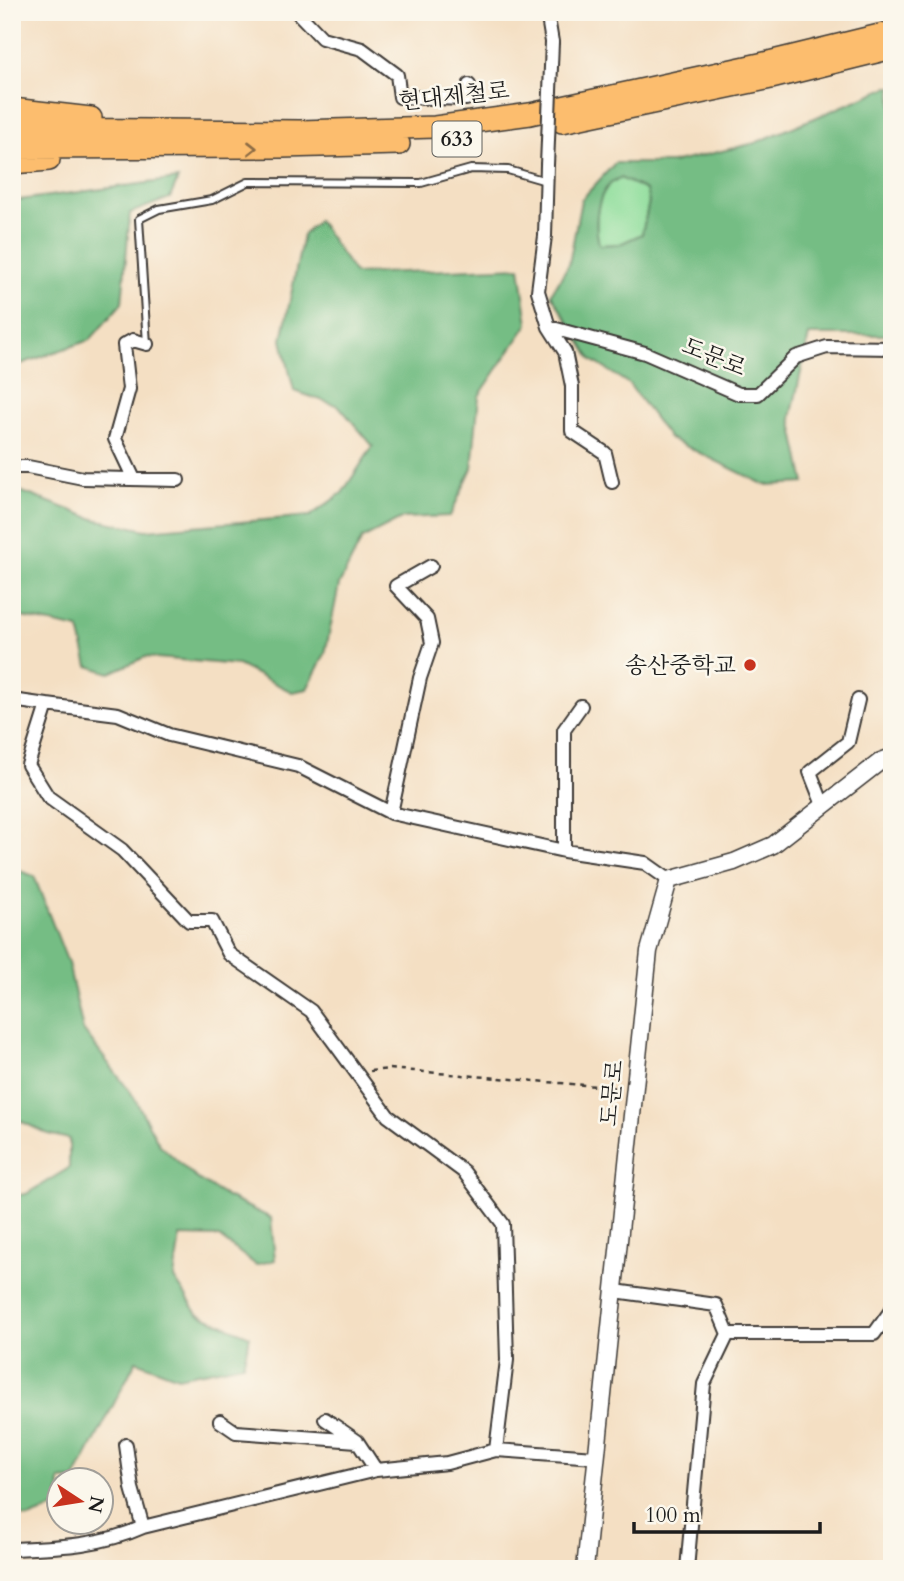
<svg xmlns="http://www.w3.org/2000/svg" width="904" height="1581" font-family="Cardo,'Noto Serif KR',serif">
	<style>
		.green { fill: #90de9c; stroke: #567d5c; stroke-width: 2 }
		.forest { fill: #74bd84; stroke: #486c50; stroke-width: 2; fill-rule: evenodd }
		.lines { fill: none; stroke-linecap: round; stroke-linejoin: round }
		.service-casing { stroke: #3c3935; stroke-width: 10 }
		.minor-casing { stroke: #3c3935; stroke-width: 16 }
		.tertiary-casing { stroke: #3c3935; stroke-width: 19 }
		.trunk-casing { stroke: #3c3935; stroke-width: 24 }
		.path { stroke: #3c3935; stroke-width: 2.5; stroke-dasharray: 5 5; stroke-linecap: butt }
		.service { stroke: #fff; stroke-width: 6 }
		.minor { stroke: #fff; stroke-width: 12 }
		.tertiary { stroke: #fff; stroke-width: 16 }
		.trunk { stroke: #fcbd6e; stroke-width: 21 }
		.minor-bridge-casing { stroke: #3c3935; stroke-width: 16; stroke-linecap: butt }
		.minor-bridge { stroke: #fff; stroke-width: 12 }
		.oneway { stroke: #8c6c45 }
		.poi-dot { fill: #c8321e; stroke: #fbf7ec; stroke-width: 2.5 }
		.labels { text-anchor: middle; dominant-baseline: central; stroke-width: 5; stroke-linejoin: round; paint-order: stroke }
		.shield { fill: #fbf7ec; stroke: #5f5e5a; stroke-width: 2 }
		.shield-label { font-size: 21px; font-weight: bold; fill: #1c1c1c }
		.street-label { font-size: 23px; fill: #1c1c1c; stroke: #fbf7ec }
		.poi-label { font-size: 23px; fill: #1c1c1c; stroke: #fbf7ec; text-anchor: end }
	</style>
	<rect width="100%" height="100%" fill="#fbf7ec"/>
	<filter id="ink" filterUnits="userSpaceOnUse"><feTurbulence type="fractalNoise" baseFrequency=".0143" numOctaves="2"/><feDisplacementMap in="SourceGraphic" scale="14" xChannelSelector="R" yChannelSelector="G"/><feConvolveMatrix kernelMatrix="1 2 1 2 8 2 1 2 1" color-interpolation-filters="sRGB"/></filter>
	<filter id="wash" filterUnits="userSpaceOnUse"><feTurbulence type="fractalNoise" baseFrequency=".00686" numOctaves="4" result="noise"/><feDisplacementMap in="SourceGraphic" scale="28" xChannelSelector="R" yChannelSelector="G"/><feGaussianBlur stdDeviation="1.57" result="paint"/><feColorMatrix in="noise" values="0 0 0 0 0 0 0 0 0 0 0 0 0 0 0 0 0 1.4 0 .05"/><feComposite in="paint" operator="in"/></filter>
	<g filter="url(#wash)">
		<rect width="100%" height="100%" fill="#f4dfc3"/>
		<!-- green -->
		<path class="green" d="M619 177 646 190 649 202 642 234 620 244 599 245C594 223 595 188 619 177Z"/>
		<!-- forest -->
		<path class="forest" d="M888 87H892V335H809L791 418 805 483 765 485 669 438 629 384 592 360 551 294 569 264 581 200 615 163H672L755 143ZM620 178 646 190 649 202 642 234 620 244 599 245C594 223 595 188 620 178Z
			M178 179 170 198 130 213 122 303 90 340 12 367V201Z
			M318 220 355 274 520 267 528 324 479 396 472 468 450 516 403 518 362 539 339 585 325 654 307 689 292 692 238 665 145 657 110 673 88 666 79 629 12 615V488L94 519 146 530 310 516 342 493 373 446 339 406 294 391 282 340 303 235Z
			M12 868 34 876 68 963 83 1030 134 1097 159 1144 196 1178 227 1197 271 1218 275 1260 256 1265 219 1237 180 1236 174 1278 198 1314 250 1336 243 1364 178 1377 136 1361 75 1479 60 1480 59 1506 29 1518 12 1514V1196L26 1194 69 1168V1139L48 1134 12 1117Z"/>
	</g>
	<g filter="url(#ink)">
		<g class="lines">
			<!-- service casing -->
			<g class="service-casing">
				<path id="service" d="M147 344 139 219 159 209 212 200 248 182 421 183 471 169 508 170 546 181"/>
			</g>
			<!-- minor casing -->
			<g class="minor-casing">
				<path id="minor" d="M297 12 322 38 362 49 397 75 400 97 466 99 469 85
					M547 12 552 42
					M547 165 545 236 538 291 549 327 565 352 572 386V431L605 453 612 482
					M549 327 645 353 739 394H758L796 357 827 347 892 348
					M12 467H28L83 478 178 480
					M134 479 115 439 129 389 124 345 133 340 147 344
					M431 566 396 586 427 619 432 643 420 678 391 813 298 766 169 735 118 714 47 705 28 765 48 797 122 850 189 921H212L229 954 311 1011 388 1116 464 1172 503 1224 507 1360 496 1450
					M12 700 47 705
					M823 805 810 772 848 742 858 700
					M391 813 564 851V730L581 706
					M564 851 645 863 669 880
					M892 1133V1166
					M615 1291 716 1305 728 1334H874L892 1309
					M220 1421 236 1432 357 1441
					M376 1470 447 1463 496 1450 595 1457
					M143 1527 376 1470 357 1441 325 1419
					M12 1549C58 1547 101 1546 143 1527L132 1488 126 1445
					M687 1569 704 1384 728 1334"/>
			</g>
			<!-- tertiary casing -->
			<g class="tertiary-casing">
				<path id="tertiary" d="M585 1569 649 951 669 880 734 862 773 845 881 761 892 757"/>
			</g>
			<!-- trunk casing -->
			<g class="trunk-casing">
				<path id="trunk" d="M12 109 91 118
					M562 122 771 78 892 48
					M12 129 300 131 435 127 530 114 769 62 892 32
					M12 148 282 147 399 144
					M12 163 49 160"/>
			</g>
			<!-- path -->
			<path class="path" d="M370 1071 389 1069 621 1088"/>
			<!-- service -->
			<use href="#service" class="service"/>
			<!-- minor -->
			<use href="#minor" class="minor"/>
			<!-- tertiary -->
			<use href="#tertiary" class="tertiary"/>
			<!-- trunk -->
			<use href="#trunk" class="trunk"/>
			<!-- minor-bridge casing -->
			<g class="minor-bridge-casing">
				<path id="minor-bridge" d="M547 165 552 42"/>
			</g>
			<!-- minor-bridge -->
			<use href="#minor-bridge" class="minor-bridge"/>
		</g>
		<!-- one-way arrows -->
		<defs><path id="oneway-chevron" d="M-2-3.5L2.5 0L-2 3.5" fill="none" stroke-width="1.6" stroke-linecap="round" stroke-linejoin="round" transform="scale(1.75)"/></defs>
		<use class="oneway" href="#oneway-chevron" transform="translate(252 148)"/>
	</g>
	<!-- markers -->
	<circle class="poi-dot" cx="750" cy="665" r="7"/>
	<g class="labels">
		<!-- shield labels -->
		<rect class="shield" x="432.5" y="121.5" width="49" height="35" rx="5"/>
		<g class="shield-label">
			<text x="457" y="139">633</text>
		</g>
		<!-- street labels -->
		<g class="street-label">
			<text transform="translate(454 96) rotate(-6)">현대제철로</text>
			<text transform="translate(714 357) rotate(22)">도문로</text>
			<text transform="translate(612 1093) rotate(-84)">도문로</text>
		</g>
		<!-- poi labels -->
		<g class="poi-label">
			<text x="736" y="665">송산중학교</text>
		</g>
	</g>
	<!-- margin -->
	<rect width="904" height="1581" fill="none" stroke="#fbf7ec" stroke-width="42"/>
	<!-- north arrow -->
	<g transform="translate(80 1501) rotate(102)"><circle r="33" fill="#fbf7ec" stroke="#a29f99" stroke-width="2"/>
	<path d="M0-5L12 26L0 18L-12 26Z" fill="#c8321e"/>
	<text y="-10" font-size="19" font-weight="bold" text-anchor="middle" fill="#1c1c1c">N</text>
	</g>
	<!-- scale -->
	<path d="M634 1522v10h186v-10" fill="none" stroke="#1c1c1c" stroke-width="3.5"/>
	<text x="645" y="1522" font-size="21" fill="#1c1c1c" stroke="#fbf7ec" stroke-width="5" paint-order="stroke">100 m</text>
</svg>
